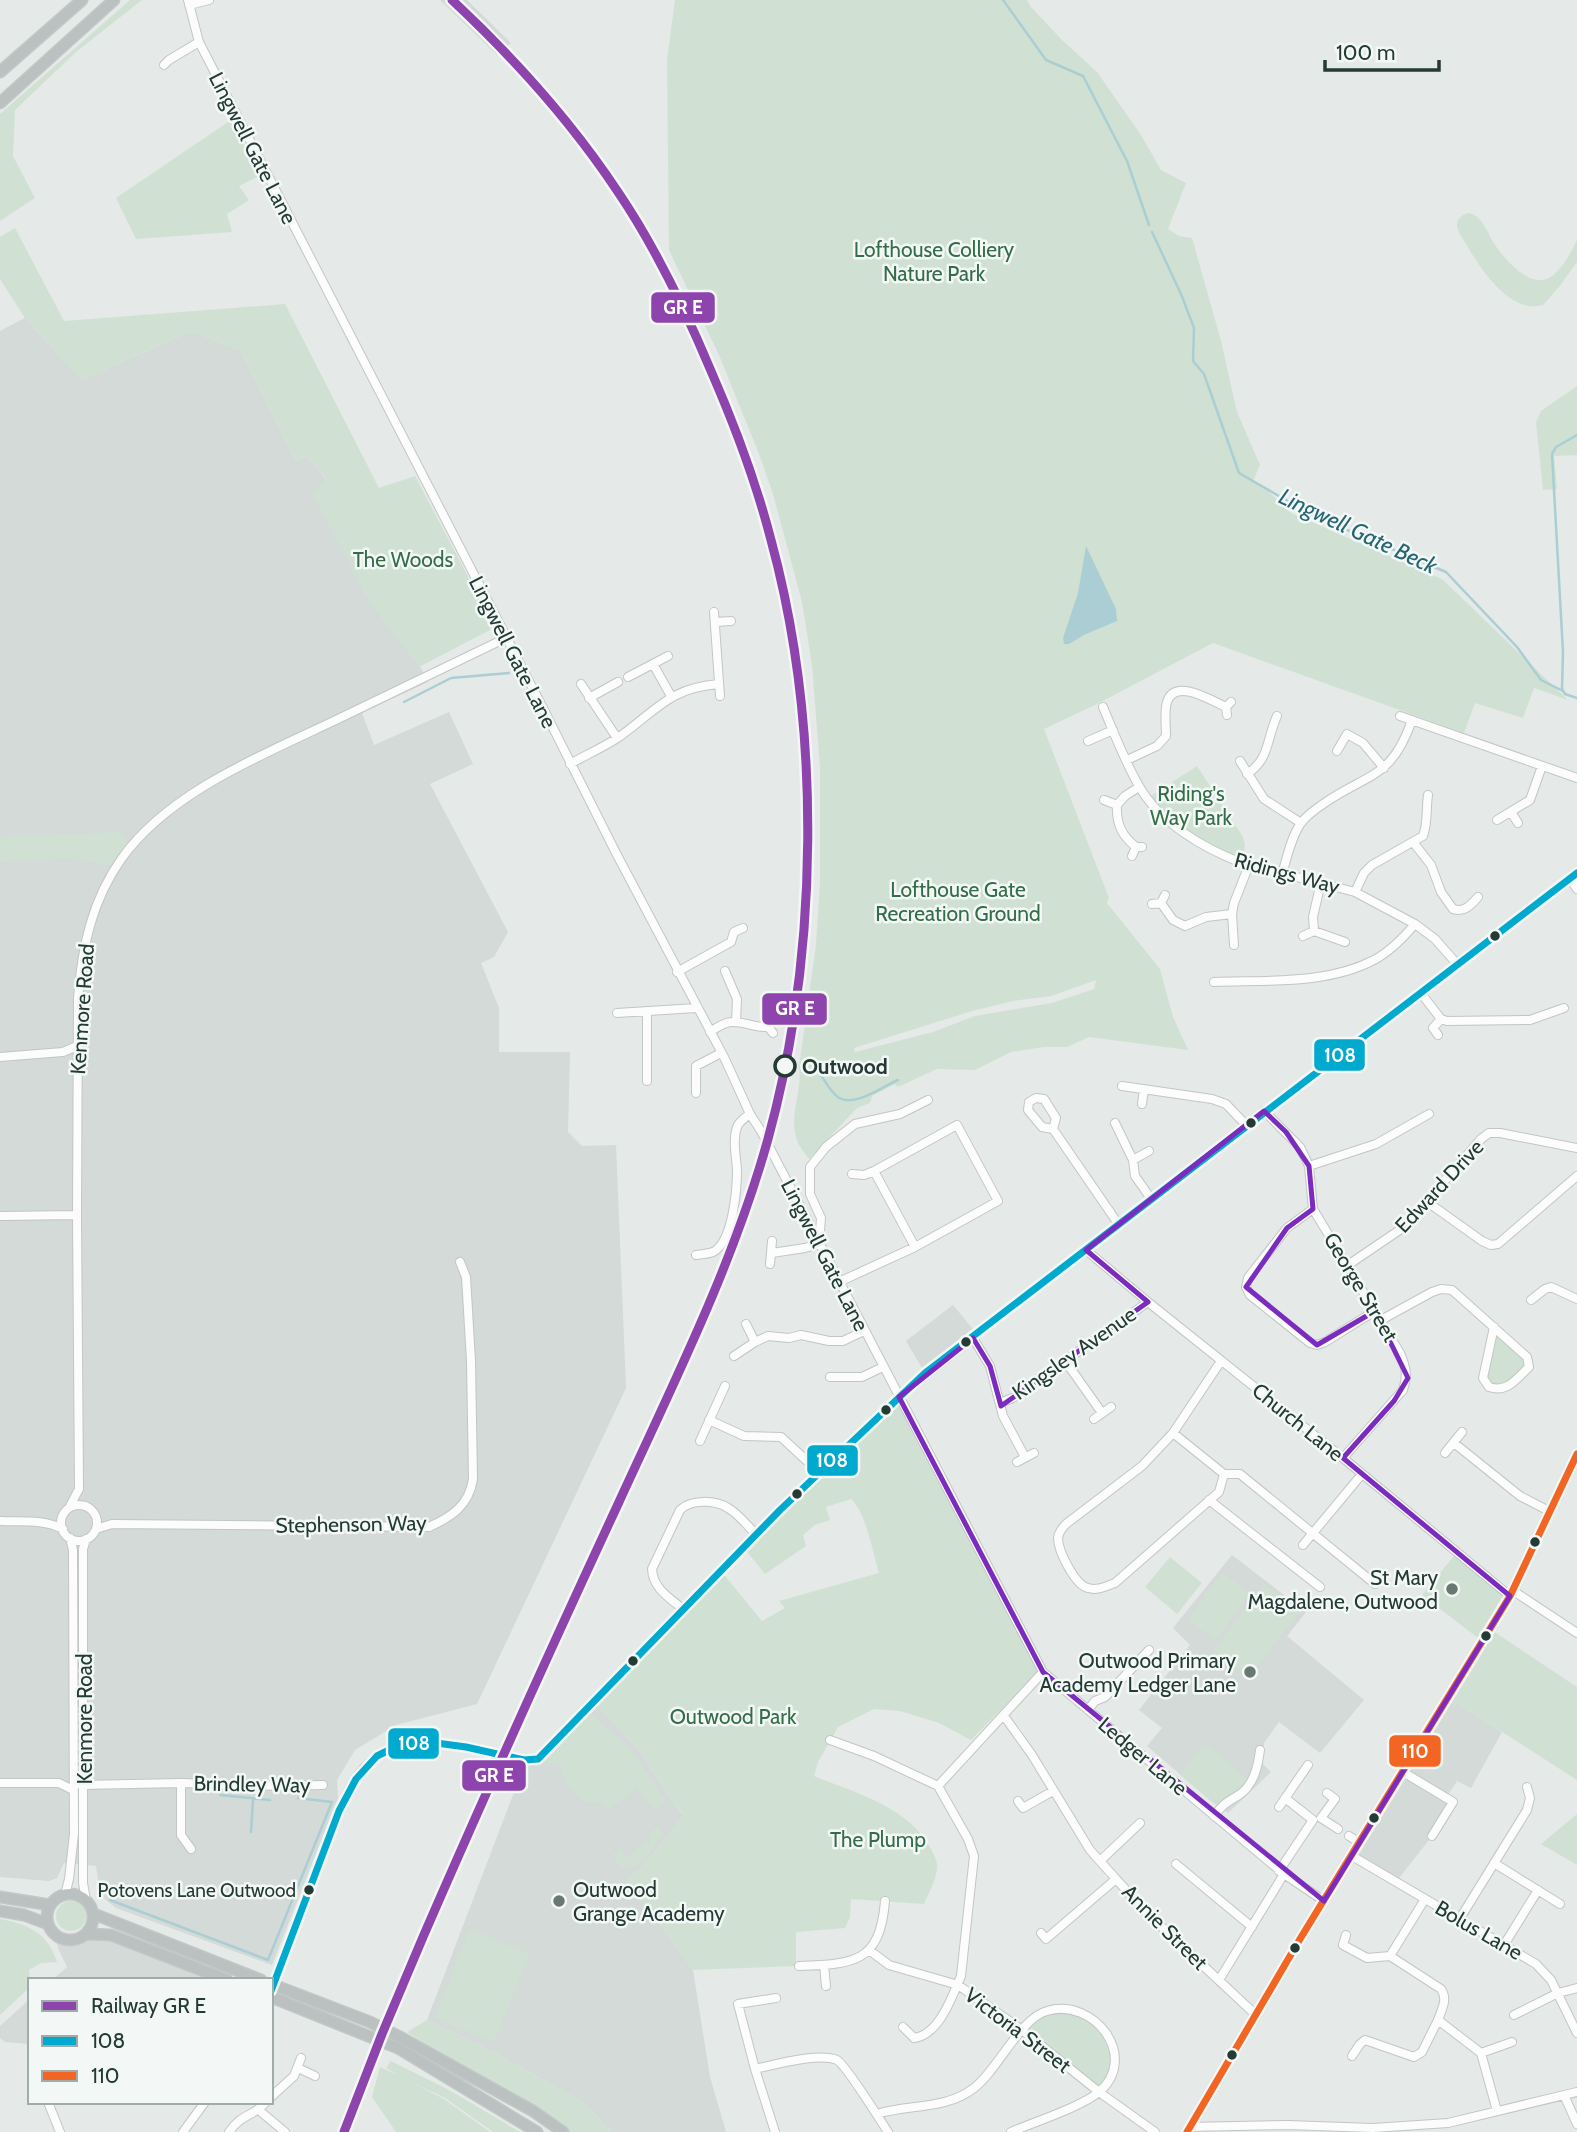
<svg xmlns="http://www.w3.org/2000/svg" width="1577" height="2132" font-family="Cabin,sans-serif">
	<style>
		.built { fill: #d3dad7 }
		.green { fill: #d0e1d4; fill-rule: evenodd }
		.water { fill: #aaced3 }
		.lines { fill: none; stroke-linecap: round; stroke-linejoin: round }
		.stream { stroke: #aaced3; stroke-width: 2.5 }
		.minor-casing { stroke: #c2c6c4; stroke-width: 10 }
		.major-casing { stroke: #c1c8c6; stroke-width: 12 }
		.highway-casing { stroke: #c1c8c6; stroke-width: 13 }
		.minor { stroke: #fbfcfb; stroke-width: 8 }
		.major { stroke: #cfd5d3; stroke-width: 10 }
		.highway { stroke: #bbc1c0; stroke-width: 10 }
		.minor-bridge-casing { stroke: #c2c6c4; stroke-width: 10; stroke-linecap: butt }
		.minor-bridge { stroke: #fbfcfb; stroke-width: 8 }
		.bus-1-casing { stroke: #f3f8f6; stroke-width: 12 }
		.bus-2-casing { stroke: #f3f8f6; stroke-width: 12 }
		.bus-1 { stroke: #00a9ce; stroke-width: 7 }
		.bus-2 { stroke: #f26522; stroke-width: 7 }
		.rail-1-casing { stroke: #f3f8f6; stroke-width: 14 }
		.rail-1 { stroke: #8e44ad; stroke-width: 9 }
		.marked { fill: none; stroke: #7b2cbf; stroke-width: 5; stroke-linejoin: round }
		.bus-dot { fill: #243b35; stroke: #f3f8f6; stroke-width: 2.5 }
		.stop-dot { fill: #f3f8f6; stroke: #243b35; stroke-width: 3.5 }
		.poi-dot { fill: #687873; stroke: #f3f8f6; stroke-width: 2.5 }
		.labels { text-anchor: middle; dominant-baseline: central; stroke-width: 5; stroke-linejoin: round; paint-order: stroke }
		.bus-label { font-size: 19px; fill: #243b35; stroke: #f3f8f6; text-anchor: end }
		.street-label { font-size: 21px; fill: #243b35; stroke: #f3f8f6 }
		.park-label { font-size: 21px; fill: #336e48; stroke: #f3f8f6 }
		.stop-label { font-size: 21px; font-weight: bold; fill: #243b35; stroke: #f3f8f6; text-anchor: start }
		.poi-label { font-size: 21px; fill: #243b35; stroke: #f3f8f6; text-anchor: end }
		.water-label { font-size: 23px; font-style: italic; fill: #246671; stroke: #f3f8f6 }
		.line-badge { stroke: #f3f8f6; stroke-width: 2.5 }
		.badge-label { font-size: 19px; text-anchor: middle; font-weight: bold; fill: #fff }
	</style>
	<rect width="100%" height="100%" fill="#e5e9e7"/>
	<!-- built -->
	<path class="built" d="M440 0H467L511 43 497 55Z
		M25 318 82 380 191 331 241 351 296 461 305 457 315 465 326 480 428 682 362 713 374 745 449 712 473 764 430 784 508 932 494 957 481 963 499 1008V1052H570L568 1132 582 1146 616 1145 626 1388 477 1704 396 1725 355 1750 337 1780 338 1798 272 1965 116 1908 100 1895 96 1866 64 1863 57 1878 49 1881 0 1877V331Z
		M953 1305 977 1334 925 1373 906 1341Z
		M1232 1555 1306 1612 1287 1636 1364 1700 1320 1753 1279 1722 1264 1743 1262 1763 1271 1772 1228 1813 1211 1801 1147 1746 1162 1728 1139 1710 1190 1645 1173 1628Z
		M1448 1697 1502 1732 1471 1788 1457 1781 1446 1798 1453 1802 1432 1836 1396 1882 1352 1856Z
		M594 1702 641 1752 673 1803 684 1815 642 1867 628 1879 693 1970 710 2077 726 2132H611L583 2102 493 2052 427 2020 526 1761H533Z
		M87 1934 111 1935 227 1980H52L67 1967 58 1948 56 1936 71 1941Z
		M30 1999V2044L5 2042 0 2038V2026Z"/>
	<!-- green -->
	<path class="green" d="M130 0H142L76 52 15 110 13 156 35 198 0 221V114Z
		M675 0H1027L1031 7 1061 39 1097 72 1141 135 1161 170 1186 183 1168 229 1179 236 1192 238 1221 341 1237 412 1260 465 1253 481 1269 492 1291 513 1442 579 1568 700 1534 688 1523 718 1475 703 1464 733 1213 643 1097 704 1044 729 1109 898 1107 903 1160 969 1173 1017 1188 1050 1089 1037 1067 1047H1044L1011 1052 975 1070 937 1069 898 1087 895 1084 872 1096 870 1103 857 1108 809 1159C805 1153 799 1147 797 1140 788 1116 803 1091 799 1067L816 945 820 883V767L812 665 802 602 773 494 759 454 719 355 669 250 667 60ZM1096 980 1094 989 1052 1003 975 1016 933 1032 855 1052 854 1048 972 1011 1013 1001 1051 996Z
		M231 120 259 176 239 186 249 200 227 214 232 232 136 239 116 198Z
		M1468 213C1483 215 1487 233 1495 245 1505 259 1527 286 1547 279 1561 273 1571 252 1577 240V262L1559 287 1543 305C1510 315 1480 268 1466 244 1463 238 1456 230 1457 224 1458 217 1463 215 1468 213Z
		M15 228 64 321 285 304 379 488 415 476 489 616 490 630 419 667 368 600 313 494 326 479 315 465 305 457 296 461 241 351 191 331 82 380 25 318 0 279V237Z
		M1577 386V455L1554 456 1557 489 1543 490 1536 422 1541 411Z
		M1197 766 1243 837 1245 845 1242 863 1200 843 1148 798Z
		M121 832 130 848 107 865 70 858 0 862V837Z
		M1494 1327 1527 1357 1529 1367 1507 1387H1489L1484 1367Z
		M899 1397 1039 1663 1037 1673 971 1740 939 1723 900 1711 874 1709 838 1727 818 1762 814 1776C855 1793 908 1806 931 1849 934 1855 938 1862 937 1869 936 1880 928 1894 924 1904L851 1899 850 1917 845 1928 796 1932V1966L693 1970 628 1879 642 1867 684 1814 673 1803 641 1752 594 1702 721 1571 762 1621 785 1608 779 1601 879 1573C873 1553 866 1513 851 1499L826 1507 830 1520 815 1525 803 1535 806 1546 765 1574 744 1548Z
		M1457 1552 1510 1596 1490 1629 1577 1687V1780L1448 1697 1482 1641 1422 1595Z
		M1170 1557 1202 1583 1177 1614 1145 1587Z
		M1222 1573 1250 1593 1216 1640 1188 1620Z
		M1264 1584 1299 1612 1249 1677 1214 1650Z
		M586 1710 632 1751 665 1800 656 1811 637 1789 608 1809 600 1801C580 1808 564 1785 562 1767L538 1759Z
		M1203 1745 1209 1747 1251 1782 1223 1803 1219 1800 1211 1801 1180 1775Z
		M1577 1814V1865L1541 1844Z
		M659 1826 663 1833C650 1851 645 1866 622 1868L612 1855 620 1849 626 1857 652 1839 649 1834Z
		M56 1916a15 15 0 1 1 30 0a15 15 0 1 1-30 0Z
		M0 1919C28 1924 48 1933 57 1962L41 1963 29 1970 30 1987 0 2015Z
		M470 1929 529 1954 494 2042 435 2017Z
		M1062 2009 1094 2019 1113 2045 1111 2076 1099 2092 1022 2030 1033 2017Z
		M427 2020 493 2052 583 2102 611 2132H563L407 2032Z
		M391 2061 449 2090 520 2132H493L445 2098 413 2083 444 2099 490 2132H396L372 2097 380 2067 398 2075 386 2068Z"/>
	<!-- water -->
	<path class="water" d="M1086 546 1116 609 1117 621 1084 635 1069 644H1064L1063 638 1078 593Z"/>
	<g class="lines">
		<!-- stream -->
		<path class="stream" d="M1003 0 1046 60 1083 76 1127 161 1149 225
			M1152 232 1181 294 1194 328 1193 361 1204 374 1239 473 1312 515 1446 572 1517 647 1541 680 1563 691
			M1577 435 1556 447 1552 454 1563 652 1562 689 1565 694 1577 698
			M404 702 451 678 509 673
			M818 1071C824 1079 830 1092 839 1098 856 1107 883 1086 898 1080
			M220 1795 270 1800
			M251 1832 253 1799
			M110 1900 268 1960 332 1802 298 1798"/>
		<!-- minor casing -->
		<g class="minor-casing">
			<path id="minor" d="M188 0 199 42 545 712 616 853 724 1057 750 1114 761 1131 1043 1672 1284 1874 1324 1901
				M189 5 209 0
				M164 65 169 60 199 42
				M714 612 720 696
				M716 622 731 621
				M653 664 671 696
				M628 677 668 656
				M581 684 617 738
				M589 698 618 682
				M1103 707C1114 733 1125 762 1139 786 1160 823 1203 848 1242 863L1355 892 1415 924 1435 939 1457 964
				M1227 715 1226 707 1231 702
				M1400 716 1577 778
				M1088 741 1113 730
				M1337 751 1347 734 1363 743 1384 768
				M1127 760 1157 746 1166 736C1166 725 1164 712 1167 702 1175 677 1212 701 1226 707
				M1240 761 1264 799 1301 823
				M570 764C586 755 604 747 619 737 657 710 669 688 719 684
				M1247 774C1270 759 1266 740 1277 716
				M1104 800 1117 805
				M1511 812 1518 823
				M1497 820 1530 800 1542 766
				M1413 842 1431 865 1441 892 1453 909C1464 913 1471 905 1478 897
				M1136 847C1122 836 1116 824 1117 805L1125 796 1139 787
				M1132 856 1136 847H1142
				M1282 874C1287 858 1291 837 1301 823 1307 815 1317 808 1326 802 1369 773 1392 778 1412 720
				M1570 878 1577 889
				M1321 882 1313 917 1314 931 1345 942
				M1355 892 1364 873 1372 865 1423 836C1428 823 1426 809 1428 795
				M1161 903 1173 920 1185 926 1206 917 1232 914 1234 903 1249 865
				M1152 904 1161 903 1165 895
				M1232 914 1234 945
				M1303 936 1314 931
				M725 971 737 999 736 1022
				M677 972 731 942 734 932 743 928
				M1214 982C1266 980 1326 985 1374 960 1389 952 1404 937 1415 924
				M1420 992 1441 1019 1447 1021 1530 1020 1564 1008
				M647 1011V1081
				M617 1013 696 1008
				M710 1032C716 1028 724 1022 732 1022 743 1021 755 1028 768 1027L773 1033
				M1438 1035 1433 1028 1441 1019
				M0 1057 63 1052 77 1046
				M1122 1086 1212 1099 1226 1104 1246 1125
				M696 1093V1066L721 1053
				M1142 1104 1144 1089
				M1264 1111 1300 1147 1309 1166 1313 1209 1400 1353C1406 1367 1408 1376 1403 1390L1343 1458
				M1115 1123 1133 1160 1149 1151
				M1053 1129 1056 1118 1044 1099 1036 1098 1029 1102 1028 1110 1042 1127 1053 1129 1119 1225
				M1133 1160 1135 1176 1152 1200
				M1309 1166 1376 1144 1429 1114
				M852 1174 864 1175 874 1171
				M1426 1201 1482 1241 1491 1245 1498 1244 1577 1176
				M1313 1209 1287 1228 1248 1278 1246 1287 1250 1295 1310 1343 1317 1345 1325 1342 1375 1311
				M0 1216 77 1215
				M1086 1250 1148 1302 1343 1458 1510 1596
				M772 1253 805 1248 819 1244 821 1218 810 1194V1167L826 1147 855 1124 900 1114 928 1100
				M696 1255C701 1254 708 1254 713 1252 733 1242 737 1189 737 1169 736 1156 732 1137 738 1125 741 1120 746 1117 750 1114
				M770 1264 772 1241
				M1348 1265 1404 1227 1481 1139 1489 1133H1500L1577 1148
				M839 1282 915 1247 998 1201 957 1125 874 1171 915 1247
				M1531 1300 1545 1289 1551 1287 1577 1299
				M1381 1320 1432 1292 1441 1289 1452 1290 1527 1357 1529 1367C1516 1379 1508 1393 1489 1387L1483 1378 1494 1327
				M746 1324 755 1342
				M973 1338 990 1366 1003 1416 1025 1457
				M734 1356 755 1342 768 1336 789 1338 801 1335 829 1341H843L864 1331
				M1221 1361 1173 1433 1142 1466 1066 1524C1062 1528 1059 1532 1058 1538 1058 1551 1075 1585 1088 1588 1098 1591 1106 1586 1115 1583L1219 1492 1224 1474
				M1066 1362 1102 1413
				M830 1377H862L883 1367
				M1000 1403 1013 1398 1148 1302
				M1094 1419 1111 1407
				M709 1420 744 1436 781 1437 820 1473
				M1173 1433 1224 1474
				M700 1441 725 1386
				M1454 1443 1520 1496 1549 1511
				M1445 1453 1462 1432
				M1017 1462 1034 1453
				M1224 1474H1240L1375 1584
				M1209 1500 1320 1587
				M61 1523a18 18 0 1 1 36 0a18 18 0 1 1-36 0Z
				M69 1508 79 1489 77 1215 78 998C82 947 92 900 122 858 170 791 265 754 338 719 394 692 450 665 506 638
				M0 1521C22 1522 43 1519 63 1529
				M96 1529 112 1524 429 1527C451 1517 469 1506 473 1479L471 1361 466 1277 460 1262
				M1303 1545 1362 1474
				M1512 1590 1577 1633
				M684 1610C670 1598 653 1589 652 1569L680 1510C691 1499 715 1500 728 1508 739 1514 748 1527 757 1535
				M1088 1710 1095 1701 1105 1697 1149 1650
				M1004 1716 1032 1755 1090 1850 1116 1879
				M830 1740 874 1756 938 1786 968 1839 974 1856 961 1976C952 1997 939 2035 914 2038L903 2027
				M1403 1772 1453 1802 1432 1836
				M0 1783H59L73 1790
				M181 1783V1835L191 1849
				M81 1785 181 1783 283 1786 323 1785
				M938 1786 1043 1672
				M1327 1793 1335 1799 1321 1818 1338 1829
				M1018 1801 1023 1808 1053 1791
				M1279 1807 1308 1765
				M1214 1816C1223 1804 1227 1802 1239 1795 1254 1785 1258 1766 1260 1750
				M1349 1836 1360 1843
				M1352 1856 1536 1964 1551 1980 1577 2033
				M1100 1861 1140 1823
				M1494 1863 1560 1904
				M1176 1864 1252 1927
				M1279 1871 1313 1820 1285 1798
				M65 1895 69 1879 74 1834 73 1550 70 1538
				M86 1900 83 1883V1549L86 1539
				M1459 1920 1527 1810 1530 1798 1527 1787
				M1041 1933 1046 1939 1116 1879 1150 1916 1256 2015
				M1346 1935 1343 1945 1367 1958 1390 1956 1441 1989C1448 1999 1442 2009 1438 2020L1481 2053 1512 2042
				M1504 1945 1538 1890
				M869 1950 889 1965 958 1985 1022 2030 1099 2092 1155 2132
				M1390 1956 1425 1899
				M281 1963 339 1811C346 1796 352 1781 363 1769 399 1728 456 1744 501 1755 512 1757 527 1764 538 1759L780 1510 925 1373 1577 873
				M824 1965 826 1986
				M799 1966C854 1964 880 1963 885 1901
				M1219 1980 1284 1874
				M1514 2015 1558 1993 1577 1988
				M1481 2053 1497 2111
				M1352 2056 1360 2044 1365 2040 1414 2057 1422 2052 1438 2020
				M298 2068 315 2076
				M755 2069C774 2065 819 2052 837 2060 846 2065 880 2120 888 2132
				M1564 2095 1577 2124
				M271 2097 294 2076 301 2058
				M48 2102 60 2132
				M260 2111 285 2132
				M877 2114C909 2104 946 2110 974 2088 998 2070 1020 2018 1047 2011 1094 1997 1140 2057 1099 2092 1081 2107 1034 2122 1011 2132
				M1189 2127 1288 2125 1373 2128 1448 2123 1577 2092
				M183 2132 205 2102
				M229 2132C242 2113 255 2116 266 2102
				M775 2132 755 2069 738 2004 776 1998"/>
		</g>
		<!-- major casing -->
		<g class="major-casing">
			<path id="major" d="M1187 2132 1300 1939 1510 1596 1577 1454"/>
		</g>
		<!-- highway casing -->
		<g class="highway-casing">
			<path id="highway" d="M0 72 82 0
				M0 103 114 0
				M47 1917a23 23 0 1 1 46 0a23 23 0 1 1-46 0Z
				M0 1897 50 1905
				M0 1911 24 1915 48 1924
				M94 1914 261 1980
				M87 1934 111 1935 227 1980
				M271 1984 370 2022 400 2037 533 2111 563 2132
				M271 1997 398 2048 537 2132"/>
		</g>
		<!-- minor -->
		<use href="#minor" class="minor"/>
		<!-- major -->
		<use href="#major" class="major"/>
		<!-- highway -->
		<use href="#highway" class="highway"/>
		<!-- minor-bridge casing -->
		<g class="minor-bridge-casing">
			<path id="minor-bridge" d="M271 1992 281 1963"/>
		</g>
		<!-- minor-bridge -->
		<use href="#minor-bridge" class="minor-bridge"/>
		<!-- bus-1 casing -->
		<g class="bus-1-casing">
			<path id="bus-1" d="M271 1991 339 1811 356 1779 377 1756 393 1748 411 1744 429 1742 466 1747 524 1760 538 1759 780 1510 925 1373 1577 873"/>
		</g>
		<!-- bus-2 casing -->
		<g class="bus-2-casing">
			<path id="bus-2" d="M1187 2132 1300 1939 1510 1596 1577 1454"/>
		</g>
		<!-- bus-1 -->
		<use href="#bus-1" class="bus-1"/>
		<!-- bus-2 -->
		<use href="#bus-2" class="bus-2"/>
		<!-- rail-1 casing -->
		<g class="rail-1-casing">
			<path id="rail-1" d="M344 2132 382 2034 423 1937C486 1792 552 1646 619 1502 673 1384 733 1265 768 1139 819 953 822 727 771 540 756 482 735 426 711 371 685 309 656 248 618 192 571 121 514 58 452 0"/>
		</g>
		<!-- rail-1 -->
		<use href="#rail-1" class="rail-1"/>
	</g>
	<!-- marked area -->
	<path class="marked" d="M1264 1111 1286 1132 1309 1166 1313 1209 1287 1228 1246 1287 1317 1345 1375 1311 1408 1378 1394 1401 1343 1458 1510 1596 1324 1901 1043 1672 899 1397 973 1338 990 1366 1001 1406 1148 1302 1086 1250Z"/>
	<!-- markers -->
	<g class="bus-dot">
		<circle cx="1495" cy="936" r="6"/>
		<circle cx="1251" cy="1123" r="6"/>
		<circle cx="966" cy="1342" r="6"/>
		<circle cx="886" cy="1410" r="6"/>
		<circle cx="797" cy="1494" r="6"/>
		<circle cx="1535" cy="1542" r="6"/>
		<circle cx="1486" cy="1636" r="6"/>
		<circle cx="633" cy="1661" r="6"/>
		<circle cx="1374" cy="1818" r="6"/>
		<circle cx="309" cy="1890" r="6"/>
		<circle cx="1295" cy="1948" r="6"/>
		<circle cx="1232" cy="2055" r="6"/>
	</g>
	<circle class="stop-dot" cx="785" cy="1066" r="10"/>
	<g class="poi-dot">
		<circle cx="1452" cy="1589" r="7"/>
		<circle cx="1250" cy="1672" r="7"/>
		<circle cx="559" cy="1901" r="7"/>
	</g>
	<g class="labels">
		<!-- bus labels -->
		<g class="bus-label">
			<text x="296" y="1890">Potovens Lane Outwood</text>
		</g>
		<!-- street labels -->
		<g class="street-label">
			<text transform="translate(253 148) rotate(63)">Lingwell Gate Lane</text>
			<text transform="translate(513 652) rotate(63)">Lingwell Gate Lane</text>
			<text transform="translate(1287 873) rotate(15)">Ridings Way</text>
			<text transform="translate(82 1009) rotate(-86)">Kenmore Road</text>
			<text transform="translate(1439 1186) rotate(-47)">Edward Drive</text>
			<text transform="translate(825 1255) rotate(63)">Lingwell Gate Lane</text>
			<text transform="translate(1361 1287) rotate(59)">George Street</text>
			<text transform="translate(1074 1353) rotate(-35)">Kingsley Avenue</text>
			<text transform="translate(1298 1422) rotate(39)">Church Lane</text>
			<text transform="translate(351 1524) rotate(-1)">Stephenson Way</text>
			<text transform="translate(84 1719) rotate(-90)">Kenmore Road</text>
			<text transform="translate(1143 1756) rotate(40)">Ledger Lane</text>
			<text transform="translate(252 1784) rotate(1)">Brindley Way</text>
			<text transform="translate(1165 1927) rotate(45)">Annie Street</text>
			<text transform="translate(1479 1930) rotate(30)">Bolus Lane</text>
			<text transform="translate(1018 2030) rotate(37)">Victoria Street</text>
		</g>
		<!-- park labels -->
		<g class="park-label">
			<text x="934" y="249">Lofthouse Colliery<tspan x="934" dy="24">Nature Park</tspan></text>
			<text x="403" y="559">The Woods</text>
			<text x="1191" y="793">Riding's<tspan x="1191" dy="24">Way Park</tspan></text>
			<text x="958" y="889">Lofthouse Gate<tspan x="958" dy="24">Recreation Ground</tspan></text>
			<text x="733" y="1716">Outwood Park</text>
			<text x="878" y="1839">The Plump</text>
		</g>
		<!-- stop labels -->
		<g class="stop-label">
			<text x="802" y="1066">Outwood</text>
		</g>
		<!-- poi labels -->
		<g class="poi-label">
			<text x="1438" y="1577">St Mary<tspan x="1438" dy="24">Magdalene, Outwood</tspan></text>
			<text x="1236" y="1660">Outwood Primary<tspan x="1236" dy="24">Academy Ledger Lane</tspan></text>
			<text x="573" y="1889" text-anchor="start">Outwood<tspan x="573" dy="24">Grange Academy</tspan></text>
		</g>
		<!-- water labels -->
		<g class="water-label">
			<text transform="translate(1358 531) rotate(25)">Lingwell Gate Beck</text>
		</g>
	</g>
	<g class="line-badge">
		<rect x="650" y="291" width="66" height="33" rx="7" fill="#8e44ad"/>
		<rect x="761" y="992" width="67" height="34" rx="7" fill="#8e44ad"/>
		<rect x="1313" y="1038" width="53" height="34" rx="7" fill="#00a9ce"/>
		<rect x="806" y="1444" width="53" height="33" rx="7" fill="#00a9ce"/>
		<rect x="387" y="1727" width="53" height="33" rx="7" fill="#00a9ce"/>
		<rect x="1388" y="1734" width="54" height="34" rx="7" fill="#f26522"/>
		<rect x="461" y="1759" width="66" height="33" rx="7" fill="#8e44ad"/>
	</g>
	<g class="badge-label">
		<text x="683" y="314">GR E</text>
		<text x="795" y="1015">GR E</text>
		<text x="1340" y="1062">108</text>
		<text x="832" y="1467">108</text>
		<text x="414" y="1750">108</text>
		<text x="1415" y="1758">110</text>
		<text x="494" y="1782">GR E</text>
	</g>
	<!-- legend -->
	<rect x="28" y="1978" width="245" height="126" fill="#f3f8f6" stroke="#a0aca9" stroke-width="2"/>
	<rect x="42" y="2001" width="35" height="10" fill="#8e44ad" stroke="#a0aca9" stroke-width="2"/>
	<text x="91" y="2013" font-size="21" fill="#243b35">Railway GR E</text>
	<rect x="42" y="2036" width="35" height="10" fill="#00a9ce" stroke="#a0aca9" stroke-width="2"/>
	<text x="91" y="2048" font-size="21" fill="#243b35">108</text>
	<rect x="42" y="2071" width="35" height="10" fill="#f26522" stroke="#a0aca9" stroke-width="2"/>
	<text x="91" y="2083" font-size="21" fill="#243b35">110</text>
	<!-- scale -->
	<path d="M1325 60v10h114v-10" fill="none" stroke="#243b35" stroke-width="3.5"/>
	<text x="1336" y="60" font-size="21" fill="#243b35" stroke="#f3f8f6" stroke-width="5" paint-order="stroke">100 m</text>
</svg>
